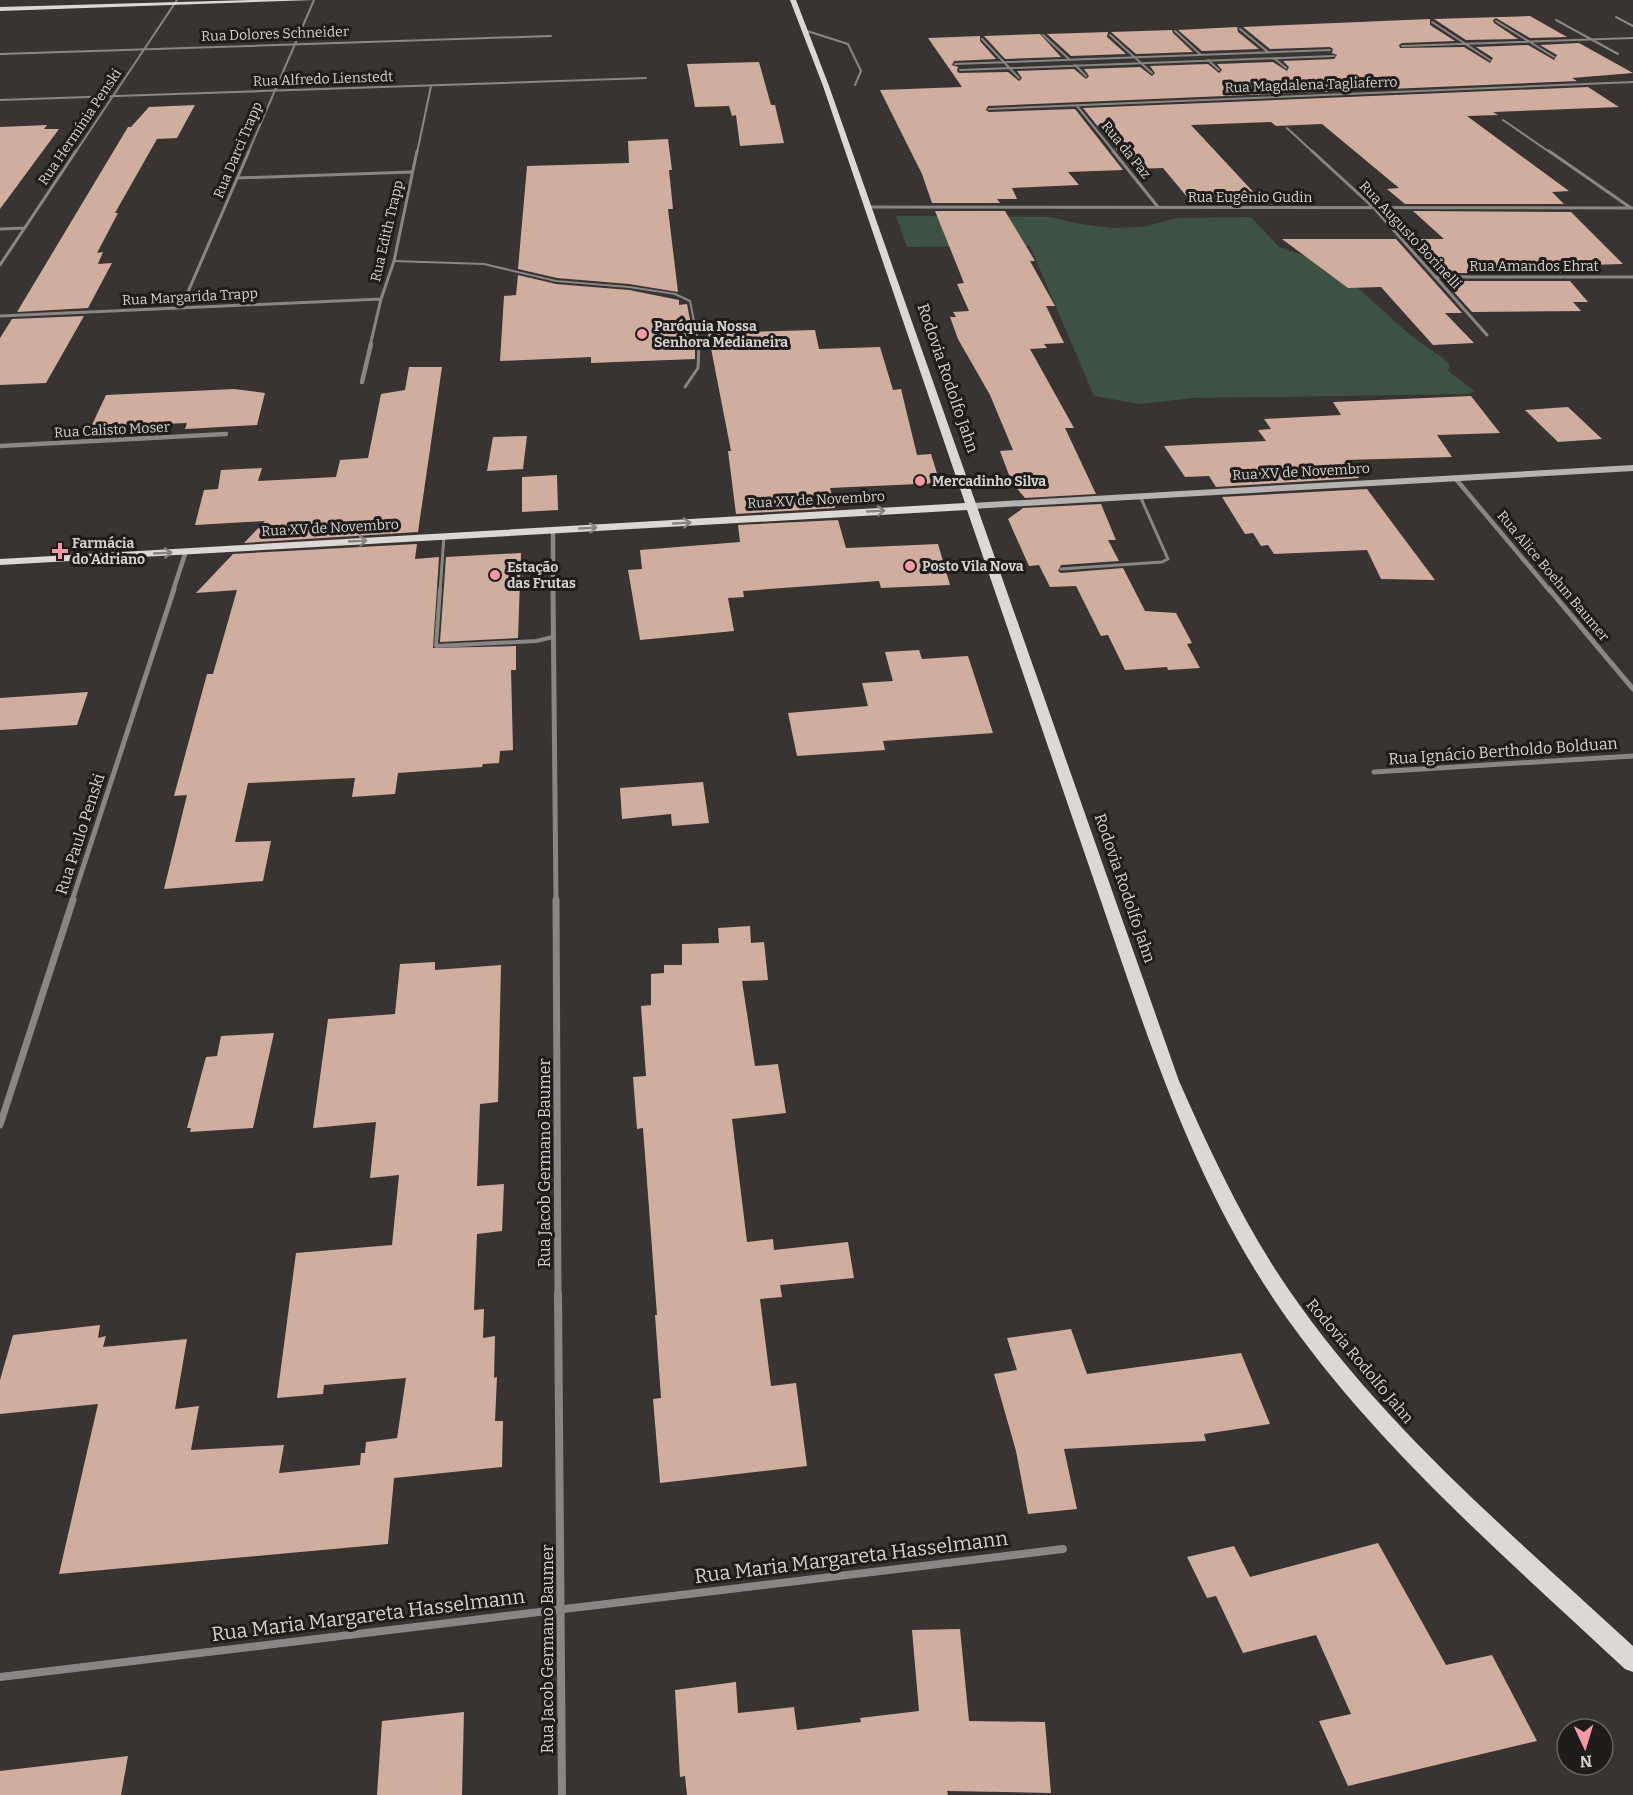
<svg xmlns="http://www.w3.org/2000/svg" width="1633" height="1795" font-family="Bitter,serif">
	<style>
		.green { fill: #3e5244 }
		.building { fill: #cfad9f }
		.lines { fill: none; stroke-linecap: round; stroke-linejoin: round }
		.lane-far2 { stroke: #898686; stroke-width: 2 }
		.lane-far1 { stroke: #898686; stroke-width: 3 }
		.lane { stroke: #898686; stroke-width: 4 }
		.street-far5 { stroke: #898686; stroke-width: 2 }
		.street-far4 { stroke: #898686; stroke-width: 3 }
		.street-far3 { stroke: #898686; stroke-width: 4.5 }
		.street-far2 { stroke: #898686; stroke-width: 5 }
		.street-far1 { stroke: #898686; stroke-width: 7 }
		.street { stroke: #898686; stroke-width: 8 }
		.secondary { fill: #b8b3b3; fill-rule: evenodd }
		.primary { fill: #ddd7d6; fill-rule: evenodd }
		.oneway { stroke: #888382 }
		.poi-dot { fill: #f49aa5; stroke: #1f1c1b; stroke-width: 2 }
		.labels { text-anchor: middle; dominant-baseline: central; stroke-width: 6; stroke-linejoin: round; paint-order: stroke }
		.far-street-label { font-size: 14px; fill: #d4d1cf; stroke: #1f1c1b }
		.far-poi-label { font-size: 14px; font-weight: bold; fill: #d4d1cf; stroke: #1f1c1b; text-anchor: start }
		.street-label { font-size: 16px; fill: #d4d1cf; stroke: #1f1c1b }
		.near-street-label { font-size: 20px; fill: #d4d1cf; stroke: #1f1c1b }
	</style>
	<rect width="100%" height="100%" fill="#393432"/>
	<!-- green -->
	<path class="green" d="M896 216 1050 217 1080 224 1112 228 1142 227 1177 218 1251 217 1279 247 1333 266 1415 339 1443 358 1450 366 1448 371 1475 391 1468 394 1193 398 1140 404 1094 396 1030 246 907 247Z"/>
	<!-- building -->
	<path class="building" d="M1530 16 1567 37 1530 38 1496 18 1493 20 1494 23 1518 39 1466 40 1434 19Z
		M1430 19V25L1455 41 1402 43 1399 45 1400 48 1464 47 1490 63 1493 58 1476 47 1528 45 1554 60 1557 55 1540 45 1579 43 1633 73 1572 78 1577 81 988 106 986 110 989 112 1075 109 1123 170 1068 172 1079 185 1012 188 1017 199H997L1000 203H932L922 174 880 90 962 87 928 38 980 36V41L996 59 954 61 952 65 958 67 957 71 959 73 1008 72 1019 81 1022 78 1017 71 1074 69 1086 79 1089 76 1084 69 1140 67 1152 76 1155 73 1150 66 1208 64 1219 73 1222 70 1217 64 1273 62 1287 71 1289 67 1283 61 1334 59 1337 55 1332 53 1333 49 1330 47 1270 49 1243 27Z
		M1237 27 1238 32 1259 49 1202 51 1178 30Z
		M1172 30 1173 33 1193 52 1136 54 1111 32Z
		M1108 32 1107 37 1126 54 1071 56 1047 34Z
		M1040 34 1061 57 1005 59 984 36Z
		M759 62 771 105H775L784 143 740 146 736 115 732 116 729 106 695 107 687 64Z
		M1588 87 1619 107 1493 112 1498 115 1467 116 1569 191 1552 192 1564 204H1405L1387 189 1399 188 1322 124 1276 126 1271 122 1191 125 1257 196 1188 198 1163 168 1132 169 1083 108Z
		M195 105 177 138 157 139 115 213H118L97 253 103 252 98 264 112 263 88 308 17 312 128 127H131L149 107Z
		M47 125 44 129H59L0 209V127Z
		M668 139 672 170H669L673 209H668L678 292 629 284 557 278 518 269 527 166 629 163 628 141Z
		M935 211H1005L1035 261H1030L1055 306H1046L1064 343 1044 344 1047 348 1030 349 1074 428H1065L1096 494 1025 498 1012 483 1000 451 1013 450 990 395 958 339 950 317H956L953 312 969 311 957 284 964 283Z
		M1413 211 1571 212 1623 264 1556 266 1563 273H1437L1406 239H1444Z
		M1282 239H1396L1462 313H1445L1474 343 1433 345 1381 287 1348 288Z
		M518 275 556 284 629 290 679 300V305L687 304 695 346V359L591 363V357L500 361 504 296 516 295Z
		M1444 281H1570L1588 302H1573L1581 311 1472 312Z
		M84 316 46 383 0 385V338L12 319Z
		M815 330 819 349 880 347 893 390 901 389 917 455 931 454 940 483 830 488 835 508 736 514 728 451H731L708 333Z
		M409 367H442L418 532 244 543 265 521 195 525 204 490 218 489 221 470 262 468 258 481 336 477 340 460 368 458 381 394 405 390Z
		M234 389 265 393 257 425 185 429 187 423 91 427 106 395Z
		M1471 396 1500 433 1437 435 1452 457 1346 460 1359 478 1216 487 1209 476 1185 477 1164 446 1266 441 1258 430 1271 429 1264 419 1341 415 1333 402Z
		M1568 407 1602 439 1558 442 1525 410Z
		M527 436 523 469 487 471 493 437Z
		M557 475 558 510 522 512V477Z
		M1367 489 1435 580 1381 579 1367 550 1274 554 1268 545 1261 546 1253 533 1245 534 1222 497Z
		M1101 504 1116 540H1108L1119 561 1061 565 1058 571 1061 573 1123 568 1145 611 1176 613 1192 643 1187 644 1200 668 1168 670 1167 667 1125 670 1108 635 1101 636 1076 586 1050 587 1039 565 1029 566 1008 519 1023 508Z
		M838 520 846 548 938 544 950 585 881 588 879 581 743 591 744 597 728 598 734 631 640 640 628 570 642 569 640 550 740 542 738 525Z
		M417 544 415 559 439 557 433 648 516 646V670H511L513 750 500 751 499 763 483 764 482 767 398 773 395 794 352 797 355 778 248 783 235 842 271 841 263 881 164 889 187 795 174 796 207 674H213L237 590 196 593 233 554Z
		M521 553 518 638 440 642 446 557Z
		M919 650 922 659 968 656 993 733 883 741 885 750 797 756 788 713 868 706 862 683 893 681 885 652Z
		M88 692 77 725 0 730V698Z
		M703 782 709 823 672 826 671 814 622 819 620 788Z
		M750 926 751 943 764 942 768 980 742 981 755 1066 778 1064 786 1113 732 1119 747 1242 773 1239 774 1250 848 1242 854 1278 780 1285 782 1297 760 1299 771 1386 796 1383 807 1466 660 1483 653 1399 661 1398 655 1315H657L643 1128 637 1129 633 1077 646 1076 641 1006 651 1005V974L664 973V965H682V944L719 943 718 928Z
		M435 962V970L501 965 498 1102 480 1104 477 1186 504 1184 502 1231 477 1234 474 1310 484 1309 483 1338 495 1336 494 1378 497 1377 495 1421H503L502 1467 394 1478 388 1544 59 1574 98 1404 0 1414V1380L13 1335 100 1325 98 1338 106 1336 103 1347 187 1339 175 1409 199 1406 191 1450 284 1445 279 1473 360 1465 361 1453H365L366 1442 397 1438 406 1378 324 1385 323 1394 277 1398 296 1253 392 1245 399 1175 370 1178 376 1122 313 1128 328 1019 395 1014 400 964Z
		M274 1033 253 1128 190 1132 191 1128H187L206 1057 217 1056 221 1036Z
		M1071 1329 1087 1374 1241 1353 1270 1424 1204 1434 1206 1441 1064 1449 1077 1509 1028 1514 1016 1451 994 1374 1017 1370 1007 1338Z
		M1378 1543 1446 1665 1492 1655 1537 1741 1348 1786 1319 1721 1351 1714 1316 1635 1243 1653 1216 1596 1207 1598 1187 1557 1234 1546 1250 1577Z
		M960 1629 969 1721 1045 1722 1051 1793 947 1791 948 1795H687L685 1776 680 1777 675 1690 736 1682 738 1713 794 1707 797 1730 861 1722 860 1718 919 1711 912 1630Z
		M464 1712 462 1795H377L382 1721Z
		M128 1756 121 1795H0V1771Z"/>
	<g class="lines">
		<!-- lane-far2 -->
		<path class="lane-far2" d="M1616 17 1633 26
			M1556 20 1618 54
			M1496 21 1554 57
			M1432 22 1490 60
			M1240 29 1268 52
			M804 30 848 44 861 71 855 85
			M1175 31 1201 55
			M1043 35 1069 59
			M1110 35 1152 73
			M982 39 1019 78
			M1402 46 1633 38
			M1274 58 1286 68
			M1208 60 1219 70
			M955 64 1330 50
			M1075 65 1086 76
			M960 70 1334 56
			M394 261 484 264 556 281 629 287 675 294 690 301 699 346"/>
		<!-- lane-far1 -->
		<path class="lane-far1" d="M685 387 698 368 699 344
			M1061 569 1162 562 1168 559 1140 496
			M440 591 444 536"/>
		<!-- lane -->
		<path class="lane" d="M440 589 436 646 536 641 553 637"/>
		<!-- street-far5 -->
		<path class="street-far5" d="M0 54 551 36
			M0 100 646 78
			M1077 106 1115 153
			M989 109 1633 82
			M1503 120 1551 153
			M1287 128 1314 153
			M75 153 177 0
			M248 153 314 0
			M417 153 431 86"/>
		<!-- street-far4 -->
		<path class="street-far4" d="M1113 151 1158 207
			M1312 151 1374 208 1487 335
			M1549 151 1631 208
			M237 178 411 172
			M866 207 1633 208
			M0 229 25 228
			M0 265 76 151
			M1435 277H1633
			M181 308 249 151
			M0 316 381 299
			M370 346 381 299 394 261 417 151"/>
		<!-- street-far3 -->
		<path class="street-far3" d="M362 382 371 344
			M0 446 226 434
			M1455 478 1550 591
			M553 530V591
			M173 591 186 551"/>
		<!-- street-far2 -->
		<path class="street-far2" d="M553 589 556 901
			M1549 589 1633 689
			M1374 772 1633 756
			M72 901 174 589"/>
		<!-- street-far1 -->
		<path class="street-far1" d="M556 900 558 1296
			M0 1125 73 900"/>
		<!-- street -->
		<path class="street" d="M558 1294 562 1795
			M0 1677 1063 1549"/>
		<!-- secondary -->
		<path class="secondary" d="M1633 465V471L972 509 968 506 972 503Z"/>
		<!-- primary -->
		<path class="primary" d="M250 0H313L0 11V7Z
			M790 0H796L829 86 1179 1081C1211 1153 1244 1225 1289 1290 1383 1427 1512 1534 1633 1646V1672L1625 1669C1502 1554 1372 1443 1277 1304 1194 1182 1149 1042 1102 904 1057 773 1012 641 967 510L0 565V559L965 503 823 86Z"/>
	</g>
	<!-- one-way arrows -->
	<defs><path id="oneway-shaft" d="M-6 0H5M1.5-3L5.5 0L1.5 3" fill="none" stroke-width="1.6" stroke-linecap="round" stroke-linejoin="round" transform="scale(1.5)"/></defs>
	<g class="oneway">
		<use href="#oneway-shaft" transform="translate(876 511) rotate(-3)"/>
		<use href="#oneway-shaft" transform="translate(682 523) rotate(-3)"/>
		<use href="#oneway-shaft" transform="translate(588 528) rotate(-3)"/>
		<use href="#oneway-shaft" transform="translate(358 541) rotate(-3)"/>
		<use href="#oneway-shaft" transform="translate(163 553) rotate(-3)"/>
	</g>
	<!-- markers -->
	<g class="poi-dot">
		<circle cx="642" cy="334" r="6"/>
		<circle cx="920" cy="481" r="6"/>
		<path d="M57 542h6v6h6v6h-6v6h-6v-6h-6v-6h6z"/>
		<circle cx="910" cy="566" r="6"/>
		<circle cx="495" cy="575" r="6"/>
	</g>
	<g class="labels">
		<!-- far-street labels -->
		<g class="far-street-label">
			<text transform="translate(275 34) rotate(-2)">Rua Dolores Schneider</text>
			<text transform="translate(323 79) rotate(-2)">Rua Alfredo Lienstedt</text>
			<text transform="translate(1311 85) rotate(-2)">Rua Magdalena Tagliaferro</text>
			<text transform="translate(80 127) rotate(-56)">Rua Hermínia Penski</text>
			<text transform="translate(238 150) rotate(-67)">Rua Darci Trapp</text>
			<text transform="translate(1126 150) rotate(51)">Rua da Paz</text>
			<text x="1250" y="197">Rua Eugênio Gudin</text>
			<text transform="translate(387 231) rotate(-77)">Rua Edith Trapp</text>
			<text transform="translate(1410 235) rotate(47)">Rua Augusto Borinelli</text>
			<text x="1534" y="266">Rua Amandos Ehrat</text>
			<text transform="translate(190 297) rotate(-3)">Rua Margarida Trapp</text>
			<text transform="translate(112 430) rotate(-3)">Rua Calisto Moser</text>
			<text transform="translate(1301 472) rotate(-3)">Rua XV de Novembro</text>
			<text transform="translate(816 500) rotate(-3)">Rua XV de Novembro</text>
			<text transform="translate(330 528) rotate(-3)">Rua XV de Novembro</text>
			<text transform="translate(1553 576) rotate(50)">Rua Alice Boehm Baumer</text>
		</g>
		<!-- far-poi labels -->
		<g class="far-poi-label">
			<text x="654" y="326">Paróquia Nossa<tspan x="654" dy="16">Senhora Medianeira</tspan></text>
			<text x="932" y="481">Mercadinho Silva</text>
			<text x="72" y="543">Farmácia<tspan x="72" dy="16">do Adriano</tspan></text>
			<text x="922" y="566">Posto Vila Nova</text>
			<text x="507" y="567">Estação<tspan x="507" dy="16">das Frutas</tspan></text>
		</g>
		<!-- street labels -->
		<g class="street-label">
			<text transform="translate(948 378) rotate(71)">Rodovia Rodolfo Jahn</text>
			<text transform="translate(1503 751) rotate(-4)">Rua Ignácio Bertholdo Bolduan</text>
			<text transform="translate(80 834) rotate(-72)">Rua Paulo Penski</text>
			<text transform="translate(1125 888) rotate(71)">Rodovia Rodolfo Jahn</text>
			<text transform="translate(544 1163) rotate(-90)">Rua Jacob Germano Baumer</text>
			<text transform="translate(1360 1361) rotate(50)">Rodovia Rodolfo Jahn</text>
			<text transform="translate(547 1649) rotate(-90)">Rua Jacob Germano Baumer</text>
		</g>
		<!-- near-street labels -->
		<g class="near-street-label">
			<text transform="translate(851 1557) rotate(-7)">Rua Maria Margareta Hasselmann</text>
			<text transform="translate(368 1615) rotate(-7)">Rua Maria Margareta Hasselmann</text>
		</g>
	</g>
	<!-- north arrow -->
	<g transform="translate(1585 1747) rotate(176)"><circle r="28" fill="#1f1c1b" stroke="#676463" stroke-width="1.5"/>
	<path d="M0-4.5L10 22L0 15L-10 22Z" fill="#f49aa5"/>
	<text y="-9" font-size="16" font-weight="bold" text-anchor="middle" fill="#d4d1cf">N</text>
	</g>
</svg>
